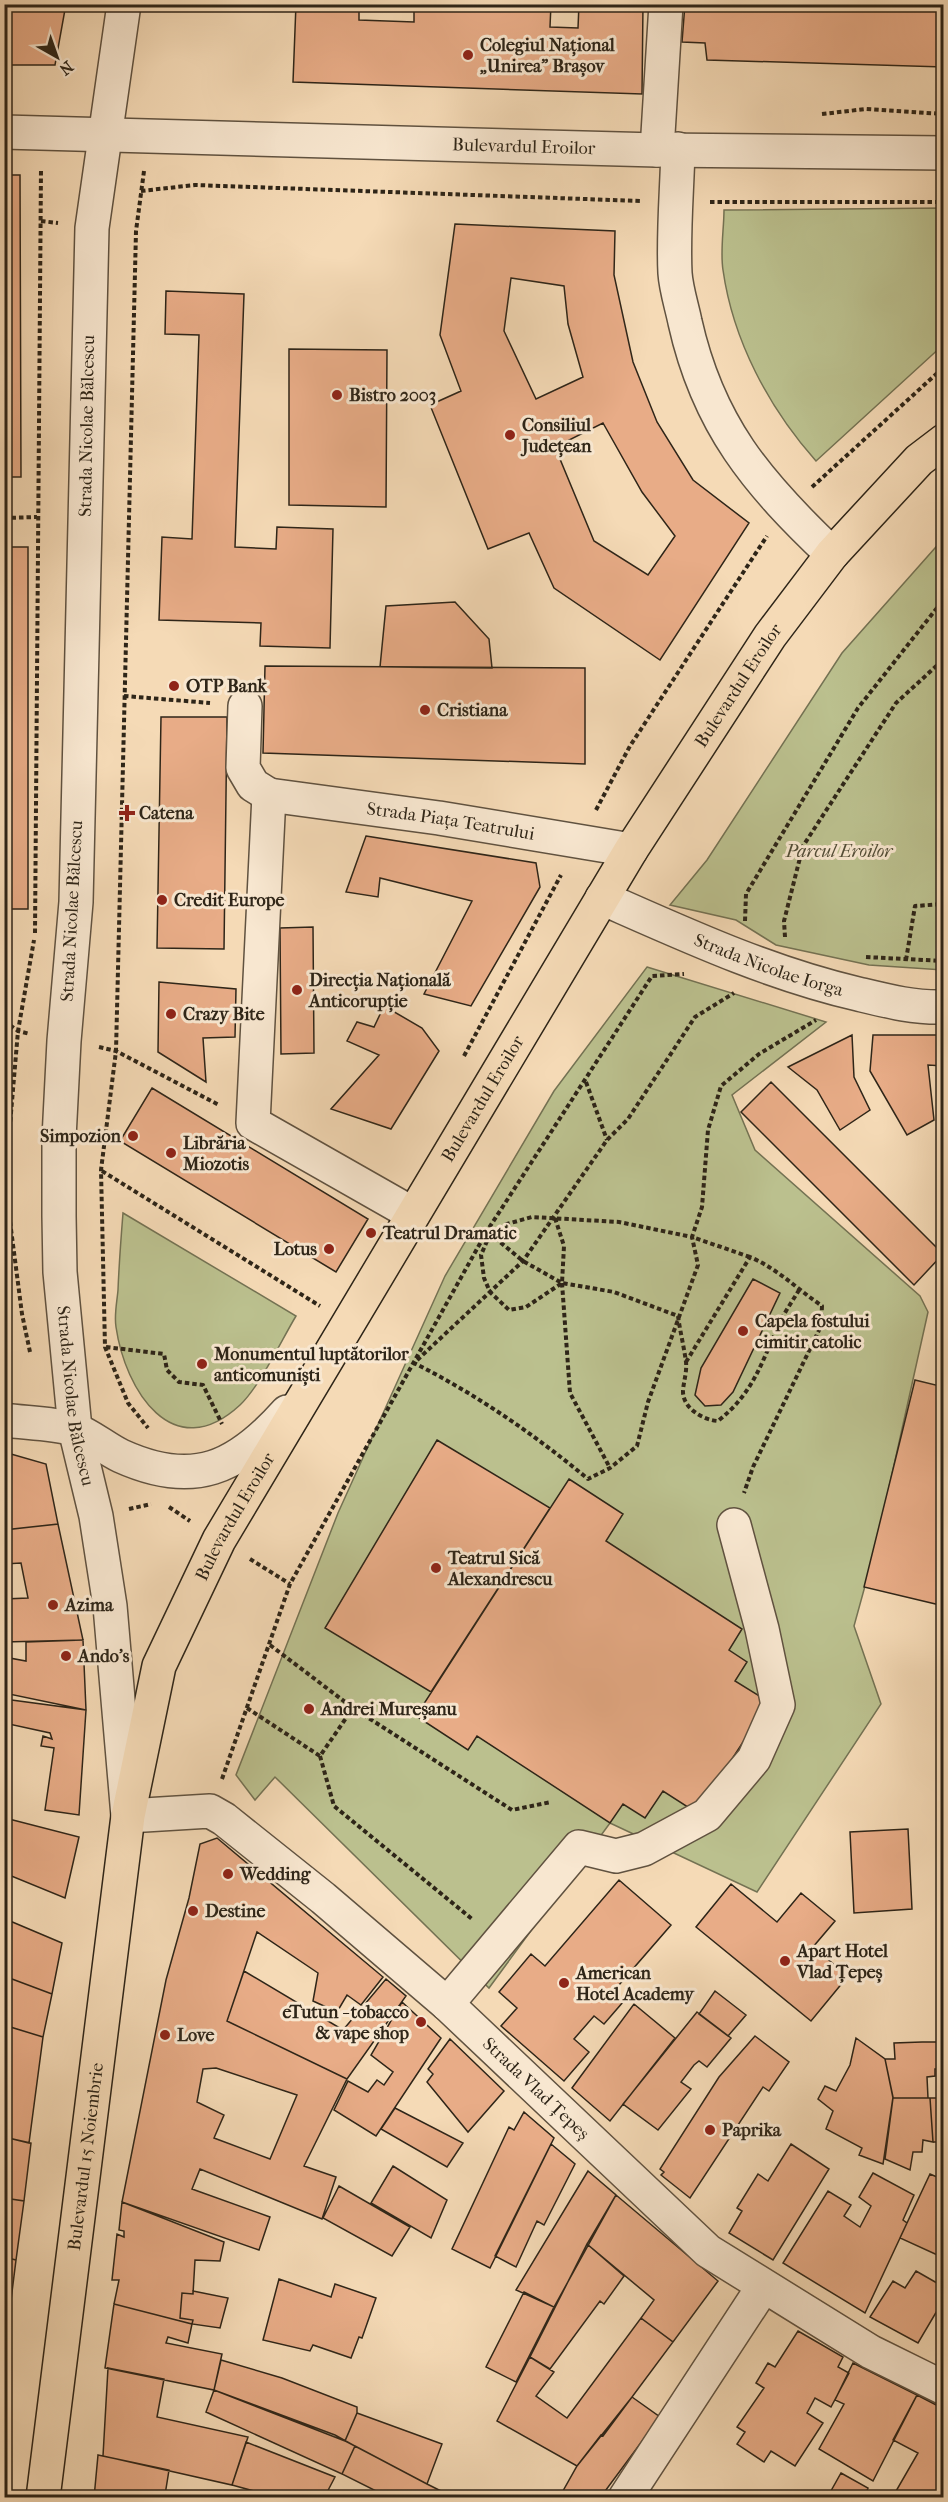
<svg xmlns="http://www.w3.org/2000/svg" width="948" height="2502" font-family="'IM FELL French Canon',serif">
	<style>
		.green { fill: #bbc08e; stroke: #747253; stroke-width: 1.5 }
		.building { fill: #e8ac87; stroke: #2e2518; stroke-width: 1.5; fill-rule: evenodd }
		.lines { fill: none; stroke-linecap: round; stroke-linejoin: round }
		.minor-casing { stroke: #605240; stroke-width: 36 }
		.major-casing { stroke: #2e2518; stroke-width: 36 }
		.path { stroke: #2e2518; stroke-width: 4; stroke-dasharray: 4.5 3; stroke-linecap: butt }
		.minor { stroke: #f8e7d0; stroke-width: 33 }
		.major { stroke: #f5dab6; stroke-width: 33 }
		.poi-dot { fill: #8f2418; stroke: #f8e7d0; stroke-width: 2 }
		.labels { text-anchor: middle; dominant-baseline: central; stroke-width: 6; stroke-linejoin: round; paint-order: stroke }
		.poi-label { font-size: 18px; font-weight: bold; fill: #2e2518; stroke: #f8e7d0; text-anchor: start }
		.street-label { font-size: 18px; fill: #2e2518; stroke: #f8e7d0 }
		.park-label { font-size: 18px; font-style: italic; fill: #514c36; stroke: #f8e7d0 }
	</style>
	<rect width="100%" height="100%" fill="#f5dab6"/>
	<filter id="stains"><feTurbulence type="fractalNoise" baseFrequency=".00333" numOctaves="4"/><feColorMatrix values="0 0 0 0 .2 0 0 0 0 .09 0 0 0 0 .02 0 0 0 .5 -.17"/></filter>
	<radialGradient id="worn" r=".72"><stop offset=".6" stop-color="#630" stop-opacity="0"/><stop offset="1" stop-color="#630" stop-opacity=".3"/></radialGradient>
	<!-- green -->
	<path class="green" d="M943 208V345L816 461C769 408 733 341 723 270 720 251 724 229 724 210Z
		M943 539V970L869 965 776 945 736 920 670 905 707 860 842 653Z
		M647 967 826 1022 732 1095 755 1150 920 1296 928 1312 876 1546 854 1626 881 1704 757 1892 610 1823 489 1988 275 1777 255 1800 236 1775 338 1513 445 1276 554 1091Z
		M123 1213 296 1316C281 1341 260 1386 240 1405 173 1467 125 1390 116 1327 114 1315 117 1302 118 1290 119 1264 121 1238 123 1213Z"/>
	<!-- building -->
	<path class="building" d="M4 4H66L55 65H4Z
		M296 4H359V20L414 22V4H551L550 27 578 28 579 4H643L642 94 293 82Z
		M685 4H944V67L707 60 705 43 682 42Z
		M4 175H20L21 477H4Z
		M455 224 615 231 614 275 633 362 657 422 693 480 749 523 660 660 554 588 529 533 488 549 430 405 461 391 440 335ZM511 278 564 286 568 324 583 377 536 399 504 331ZM603 423 642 492 675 536 648 575 594 541 555 447Z
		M166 291 244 294 235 547 276 549 277 527 333 529 330 648 260 646 261 623 159 620 162 537 192 539 199 335 165 334Z
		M289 349 387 350 386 507 289 505Z
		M4 547H28V909H4Z
		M455 602 489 639 492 668 380 667 386 606Z
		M265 666 585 668V764L263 753Z
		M161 717H227L224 949 157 948Z
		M366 836 536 863 540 887 471 1006 424 994 472 901 380 878 378 897 346 892Z
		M313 927 314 1053 281 1054 280 928Z
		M159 982 236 989 235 1037 203 1038 206 1082 158 1052Z
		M384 1006 422 1028 439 1051 391 1129 331 1109 379 1055 347 1041 357 1022 374 1027Z
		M852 1035 854 1077 870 1110 840 1130 817 1090 788 1067Z
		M873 1035H944V1066L928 1065 934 1120 907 1135 870 1071Z
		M771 1082 943 1254 914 1285 741 1112Z
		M152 1088 368 1219 336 1272 120 1141Z
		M753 1279 780 1293 733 1392 721 1405 705 1406 695 1395 701 1368Z
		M915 1380 944 1387V1606L864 1587Z
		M437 1440 550 1508 431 1692 325 1628Z
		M4 1452 46 1464 58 1524 4 1530V1493L9 1492 4 1490Z
		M569 1479 623 1514 606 1541 742 1629 729 1650 747 1662 735 1681 769 1702 697 1813 663 1791 645 1818 623 1804 610 1823 477 1736 468 1750 416 1716Z
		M58 1524 83 1640 4 1642V1599L28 1598 21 1563 4 1564V1530Z
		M83 1640 86 1710 4 1693V1657L26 1661V1642Z
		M4 1699 86 1710 79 1815 45 1810 54 1748 41 1746 43 1736 52 1739 50 1733 4 1723Z
		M9 1819 79 1837 65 1898 4 1873V1824L8 1825Z
		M908 1829 912 1909 854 1913 850 1832Z
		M217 1838 383 1977 361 2005 347 1995 337 2012 313 2001 318 1973 257 1932 227 2021 347 2079 304 2166 336 2177 322 2219 200 2169 192 2189 270 2217 259 2250 122 2202 166 1980 189 1898 200 1844ZM216 2068 297 2095 270 2159 214 2138 224 2115 197 2102 203 2069Z
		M619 1880 671 1925 612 1993 623 2002 604 2024 594 2016 574 2039 589 2052 564 2081 501 2026 517 2008 499 1992 531 1954 545 1966Z
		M731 1884 777 1922 801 1893 835 1921 813 1947 848 1976 811 2021 696 1927Z
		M10 1921 62 1943 52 1994 4 1976V1935Z
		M244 1971 343 2030 386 1979 406 1996 347 2079 227 2021Z
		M4 1976 52 1994 43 2037 4 2025Z
		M715 1991 746 2015 728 2036 699 2014Z
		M402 2002 441 2038 376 2136 334 2110 348 2081 368 2092 377 2080 384 2085 393 2072 371 2055Z
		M634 2004 675 2038 610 2121 572 2088Z
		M697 2012 731 2038 707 2067 699 2061 694 2065 681 2082 691 2089 658 2130 623 2104Z
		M7 2026 43 2037 29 2143 4 2137V2035Z
		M755 2036 789 2062 769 2091 763 2087 690 2198 661 2175 664 2172 660 2169 719 2077Z
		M856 2038 885 2059 893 2097 883 2164 859 2155 862 2148 826 2129 833 2111 818 2099 825 2086 836 2091 850 2065Z
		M450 2039 504 2091 468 2132 427 2082 433 2074 428 2069Z
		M922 2042H944V2069H935V2076L927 2077 928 2098H893L885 2059H895L894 2043Z
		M893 2098H930L933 2142 923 2140 922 2152H913L910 2170 885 2159Z
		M930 2098H944V2136L936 2142H933Z
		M395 2108 463 2143 447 2167 381 2129Z
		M524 2112 554 2138 490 2268 452 2249 509 2127 514 2130Z
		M4 2137 31 2143 24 2201 4 2198Z
		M551 2144 575 2164 544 2225 537 2221 516 2267 495 2256Z
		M791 2144 829 2169 773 2260 729 2233 742 2211 737 2208 758 2174 768 2181Z
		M393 2166 447 2200 431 2238 371 2203Z
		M588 2171 616 2195 554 2307 516 2290Z
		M873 2173 914 2195 903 2220 907 2223 865 2313 783 2263 828 2191 851 2205 844 2216 860 2227 871 2206 859 2197Z
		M930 2174 944 2180V2258L900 2238Z
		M339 2186 410 2227 392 2256 323 2218Z
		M616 2195 718 2281 673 2342 641 2318 654 2300 587 2244Z
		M4 2198 24 2201 16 2260 4 2257Z
		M122 2202 224 2242 220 2261 195 2260 193 2294 182 2293 180 2318 193 2320 192 2324 114 2304 119 2280H112L117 2234 124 2237V2231L119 2230Z
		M587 2244 624 2276 604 2304 600 2301 550 2369 530 2357Z
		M4 2257 16 2260 9 2316 4 2315Z
		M916 2271 944 2287V2299L918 2343 870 2317 893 2281 905 2288Z
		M279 2279 331 2297 335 2284 376 2298 362 2338 359 2337 351 2358 313 2345 310 2351 263 2340Z
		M193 2291 228 2298 220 2328 192 2324 193 2320 180 2318 182 2293 193 2294Z
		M524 2292 554 2307 516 2382 486 2367Z
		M114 2304 192 2324 188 2343 168 2337 166 2343 222 2354 214 2390 105 2368Z
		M4 2315 9 2316 4 2350Z
		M641 2318 673 2342 603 2436 601 2435 577 2466 497 2421 530 2357 554 2372 536 2396 567 2418Z
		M798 2331 843 2357 838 2367 849 2373 831 2407 815 2398 807 2413 823 2423 795 2466 771 2451 764 2462 737 2444 745 2432 737 2427 764 2388 756 2383 768 2363 775 2367Z
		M221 2360 282 2378 357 2407V2413L345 2441 214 2390Z
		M853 2363 917 2395 873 2481 819 2449 844 2404 835 2400Z
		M108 2368 164 2379 157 2417 248 2437 232 2485 103 2456Z
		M214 2390 335 2435 355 2446 342 2474 206 2412Z
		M917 2395 944 2409V2498H892L918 2453 893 2440Z
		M632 2397 660 2417 600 2498H559L577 2466Z
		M357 2413 442 2444 427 2484 345 2441Z
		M246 2442 335 2477 324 2498H279L232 2485Z
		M355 2446 427 2484 455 2498H390L342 2474Z
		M98 2455 169 2470 165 2495 174 2498H94Z
		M841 2473 868 2488 864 2498H827Z
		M264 2493 279 2498H263Z"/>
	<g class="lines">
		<!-- minor casing -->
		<g class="minor-casing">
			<g id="minor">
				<path id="s1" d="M124 4 92 228 76 902 64 1041 59 1138V1216L60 1272 75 1429 96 1516 110 1606 128 1816 210 1811 224 1819 323 1898 447 2004 708 2251 871 2352 944 2388"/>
				<path id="s2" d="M4 132 657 150 944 153"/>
				<path d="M678 149C677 190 673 233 675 273 676 289 682 307 685 322 708 425 757 483 832 554"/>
				<path d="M657 150 666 4"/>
				<path d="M245 706 243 768 253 785 269 795"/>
				<path id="s3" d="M602 898C686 935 768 973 858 994 887 1001 914 1008 944 1007"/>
				<path id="s4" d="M413 1214 253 1123 269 795 439 818 631 850"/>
				<path d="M4 1420C27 1423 52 1423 73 1429 87 1433 106 1449 121 1456 194 1489 237 1468 287 1412"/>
				<path d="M447 2004 579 1847 616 1856 644 1849 707 1815 754 1759 778 1705 762 1629 734 1525"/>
				<path d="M625 2498 763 2287"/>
			</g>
		</g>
		<!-- major casing -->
		<g class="major-casing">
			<g id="major">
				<path id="s5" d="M43 2498 128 1816 159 1666 219 1540 631 850 770 636 832 554 919 460 944 441"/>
			</g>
		</g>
		<!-- path -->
		<path class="path" d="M822 114 866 109 944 114
			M144 171 136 231 116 1051 101 1170 105 1347 128 1403 148 1428
			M141 191 195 185 640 201
			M710 202H944
			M41 221 58 223
			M812 487 944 367
			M4 518 37 517
			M124 696 210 703
			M596 810 630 746 767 536
			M745 921 746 894 858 708 944 599
			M35 933 41 169
			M785 937 784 921 803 846 896 703 944 659
			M866 957 944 961
			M906 960 915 906 944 904
			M4 1021 18 1031 30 1034
			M99 1047 116 1051 219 1105
			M464 1056 561 875
			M586 1082 607 1140
			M102 1171 320 1306
			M555 1218 564 1246 562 1283 526 1307 509 1310 490 1292 484 1278 481 1255 490 1234 507 1224 532 1217 619 1222 692 1237 698 1265 648 1402 637 1446 610 1468 588 1479C535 1435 476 1394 414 1363L523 1261 607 1140 628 1119 695 1017 734 993
			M489 1233 523 1261 562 1283 614 1292 678 1316C680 1331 684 1347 686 1362 687 1372 684 1380 683 1390 682 1408 703 1420 718 1421 753 1393 760 1366 778 1327 783 1314 792 1302 799 1290
			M750 1257 692 1237 702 1207 708 1130 721 1086 759 1054 816 1020
			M562 1283 570 1393 610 1468
			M106 1347 164 1354 167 1370 179 1382 203 1385 222 1424
			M30 1352 22 1314 5 1183 18 1031 34 940
			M686 1362 750 1257C778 1269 797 1289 822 1306L821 1326 753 1467 744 1493
			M169 1507 190 1521
			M129 1509 151 1504
			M250 1559 290 1584
			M270 1645 353 1708
			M247 1708 320 1756 353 1708 512 1810 551 1802
			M320 1756 334 1806 472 1919
			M222 1779 290 1584 487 1231 652 976 684 974"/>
		<!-- minor -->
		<use href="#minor" class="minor"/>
		<!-- major -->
		<use href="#major" class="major"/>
	</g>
	<!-- markers -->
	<g class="poi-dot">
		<circle cx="468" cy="55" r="6"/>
		<circle cx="337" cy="395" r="6"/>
		<circle cx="510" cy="435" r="6"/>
		<circle cx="174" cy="686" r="6"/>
		<circle cx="425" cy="710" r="6"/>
		<path d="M124 804h6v6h6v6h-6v6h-6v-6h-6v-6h6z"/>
		<circle cx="162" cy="900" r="6"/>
		<circle cx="297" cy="990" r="6"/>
		<circle cx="171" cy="1014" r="6"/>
		<circle cx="133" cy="1136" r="6"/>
		<circle cx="171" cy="1153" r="6"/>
		<circle cx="371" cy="1233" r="6"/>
		<circle cx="329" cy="1249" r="6"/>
		<circle cx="743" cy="1331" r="6"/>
		<circle cx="202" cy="1364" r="6"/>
		<circle cx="436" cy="1568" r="6"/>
		<circle cx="53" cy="1605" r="6"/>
		<circle cx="66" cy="1656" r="6"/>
		<circle cx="309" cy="1709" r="6"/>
		<circle cx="228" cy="1874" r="6"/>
		<circle cx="193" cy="1911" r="6"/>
		<circle cx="785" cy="1961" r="6"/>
		<circle cx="564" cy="1983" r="6"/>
		<circle cx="421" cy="2022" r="6"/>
		<circle cx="165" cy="2035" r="6"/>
		<circle cx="710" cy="2130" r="6"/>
	</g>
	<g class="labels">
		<!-- poi labels -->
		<g class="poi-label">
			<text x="480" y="45">Colegiul Național<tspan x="480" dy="21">„Unirea” Brașov</tspan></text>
			<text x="349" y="395">Bistro 2003</text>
			<text x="522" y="425">Consiliul<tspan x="522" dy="21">Județean</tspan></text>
			<text x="186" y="686">OTP Bank</text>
			<text x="437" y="710">Cristiana</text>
			<text x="139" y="813">Catena</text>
			<text x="174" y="900">Credit Europe</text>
			<text x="309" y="980">Direcţia Naţională<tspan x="309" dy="21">Anticorupţie</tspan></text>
			<text x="183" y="1014">Crazy Bite</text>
			<text x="121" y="1136" text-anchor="end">Simpozion</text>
			<text x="183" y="1143">Librăria<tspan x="183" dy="21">Miozotis</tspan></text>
			<text x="383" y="1233">Teatrul Dramatic</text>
			<text x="317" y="1249" text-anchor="end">Lotus</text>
			<text x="755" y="1321">Capela fostului<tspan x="755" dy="21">cimitir catolic</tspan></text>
			<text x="214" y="1354">Monumentul luptătorilor<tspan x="214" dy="21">anticomuniști</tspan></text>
			<text x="448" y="1558">Teatrul Sică<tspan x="448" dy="21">Alexandrescu</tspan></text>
			<text x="65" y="1605">Azima</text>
			<text x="78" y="1656">Ando's</text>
			<text x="321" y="1709">Andrei Mureșanu</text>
			<text x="240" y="1874">Wedding</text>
			<text x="205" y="1911">Destine</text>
			<text x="797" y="1951">Apart Hotel<tspan x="797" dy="21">Vlad Țepeș</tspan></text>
			<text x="576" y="1973">American<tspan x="576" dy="21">Hotel Academy</tspan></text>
			<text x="409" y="2012" text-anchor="end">eTutun - tobacco<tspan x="409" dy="21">&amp; vape shop</tspan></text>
			<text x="177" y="2035">Love</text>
			<text x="722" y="2130">Paprika</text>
		</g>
		<!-- street labels -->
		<g class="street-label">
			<text stroke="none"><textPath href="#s2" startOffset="520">Bulevardul Eroilor</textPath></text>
			<text transform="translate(87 426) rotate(-89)">Strada Nicolae Bălcescu</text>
			<text stroke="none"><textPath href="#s5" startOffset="1980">Bulevardul Eroilor</textPath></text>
			<text stroke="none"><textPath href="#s4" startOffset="696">Strada Piața Teatrului</textPath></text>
			<text transform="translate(72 911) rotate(-87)">Strada Nicolae Bălcescu</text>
			<text stroke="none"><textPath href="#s3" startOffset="180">Strada Nicolae Iorga</textPath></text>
			<text stroke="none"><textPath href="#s5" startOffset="1494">Bulevardul Eroilor</textPath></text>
			<text stroke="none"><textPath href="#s1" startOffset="1396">Strada Nicolae Bălcescu</textPath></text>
			<text stroke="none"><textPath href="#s5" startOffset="1008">Bulevardul Eroilor</textPath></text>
			<text stroke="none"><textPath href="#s1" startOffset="2331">Strada Vlad Țepeș</textPath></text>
			<text stroke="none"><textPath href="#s5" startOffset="344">Bulevardul 15 Noiembrie</textPath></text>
		</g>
		<!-- park labels -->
		<g class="park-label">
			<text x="839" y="851">Parcul Eroilor</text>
		</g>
	</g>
	<!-- margin -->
	<rect width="948" height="2502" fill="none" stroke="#f5dab6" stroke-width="24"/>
	<rect x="6" y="6" width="936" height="2490" fill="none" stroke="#2e2518" stroke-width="3"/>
	<rect x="12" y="12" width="924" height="2478" fill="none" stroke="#2e2518" stroke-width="1.5"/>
	<!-- north arrow -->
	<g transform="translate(57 57) rotate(140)" stroke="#f8e7d0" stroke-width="4.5" paint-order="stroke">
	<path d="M0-4.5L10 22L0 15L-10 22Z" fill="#2e2518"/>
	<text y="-9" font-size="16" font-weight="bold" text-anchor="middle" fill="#2e2518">N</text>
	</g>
	<rect width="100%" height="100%" filter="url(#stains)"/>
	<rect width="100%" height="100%" fill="url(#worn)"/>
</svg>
